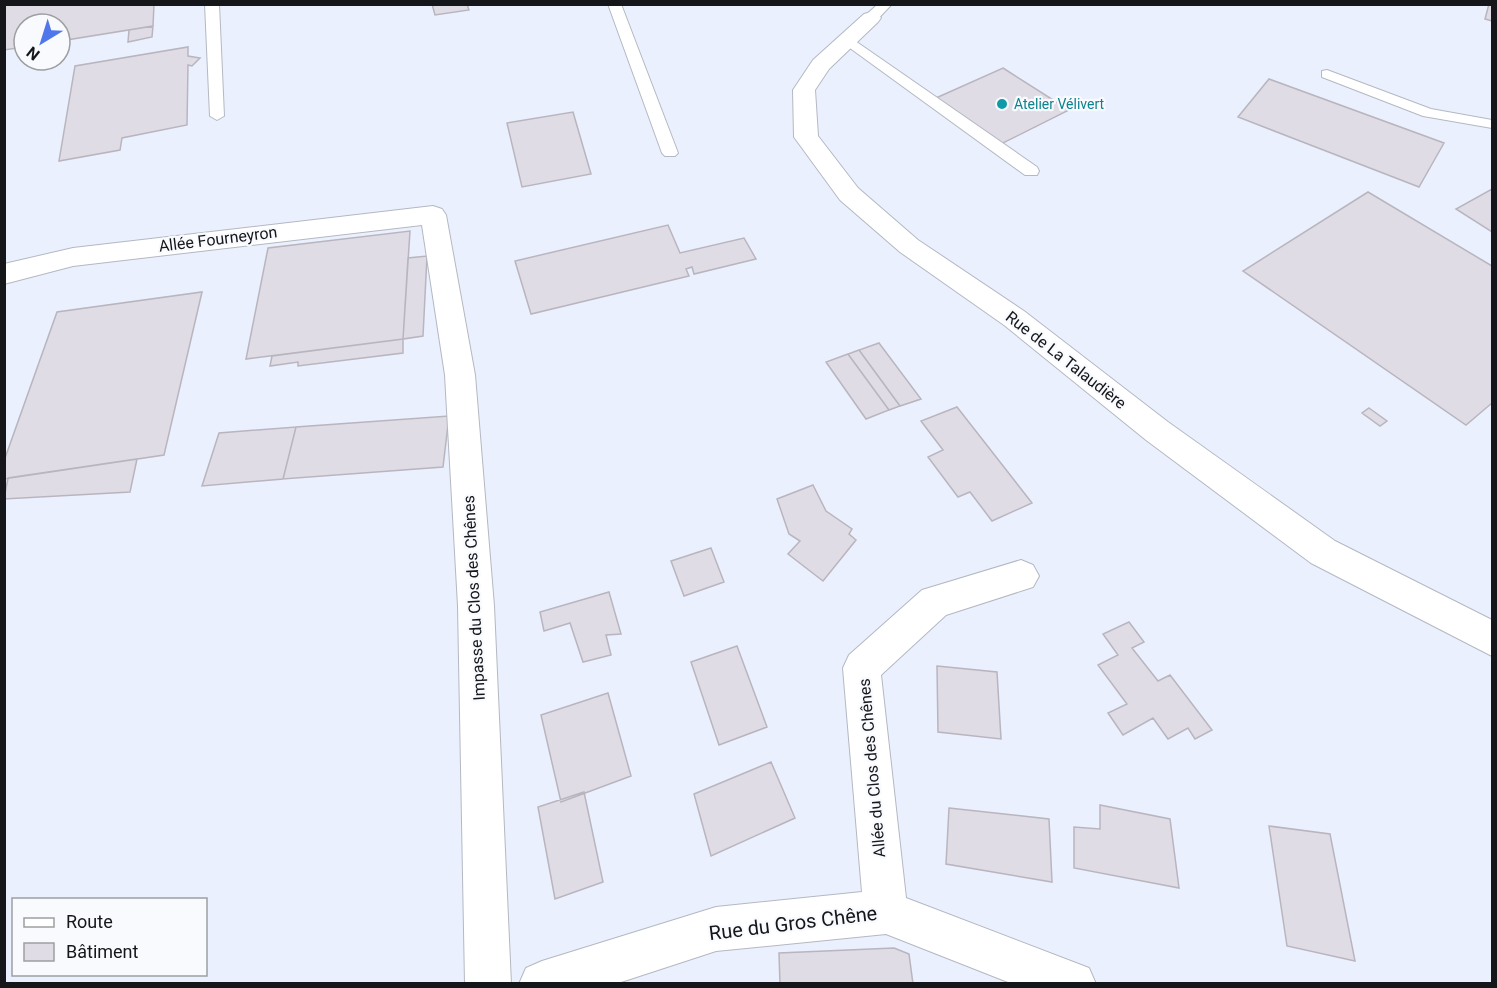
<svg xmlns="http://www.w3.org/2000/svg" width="1497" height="988" font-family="Roboto,sans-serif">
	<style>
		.built { fill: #eaf0fd; fill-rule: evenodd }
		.building { fill: #e0dce6; stroke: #b8b5be; stroke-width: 1.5 }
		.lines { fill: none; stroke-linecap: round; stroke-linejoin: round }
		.service-casing { stroke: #b4b8c2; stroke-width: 2 }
		.minor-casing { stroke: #b4b8c2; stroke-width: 2 }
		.service { fill: #fff; fill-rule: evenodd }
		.minor { fill: #fff; fill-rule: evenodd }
		.culture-dot { fill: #0f9aa8; stroke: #f8fafe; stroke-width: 2 }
		.labels { text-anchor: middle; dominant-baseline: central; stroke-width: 4.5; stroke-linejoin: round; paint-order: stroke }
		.far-culture-label { font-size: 14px; fill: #0d838f; stroke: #f8fafe; text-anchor: start }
		.street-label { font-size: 16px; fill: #151619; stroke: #f8fafe }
		.near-street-label { font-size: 20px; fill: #151619; stroke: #f8fafe }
	</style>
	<rect width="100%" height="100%" fill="#f8fafe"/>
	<!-- built -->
	<path class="built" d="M5 5H1492V983H5ZM24 24H60V60H24ZM14 900H206V974H14Z"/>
	<!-- building -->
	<path class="building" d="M4 4H154L153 26 60 41V24H24V47L4 50Z
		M432 4H467L469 10 435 15Z
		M1489 4H1492V21L1485 19Z
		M153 26 152 37 128 42 129 30Z
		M188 47V56L200 58 192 66 188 65 187 125 122 138 120 150 59 161 75 66Z
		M1003 68 1069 110 1001 144 936 98Z
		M1269 79 1444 143 1419 187 1238 117Z
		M573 112 591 174 522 187 507 123Z
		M1492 189V232L1456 209Z
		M1368 192 1492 266V403L1466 425 1243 271Z
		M668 225 680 253 744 238 756 259 694 274 692 267 686 269 689 276 531 314 515 261Z
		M410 231 403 339 246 359 268 248Z
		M427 256 423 336 403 339 408 258Z
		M202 292 164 455 4 479V461L57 312Z
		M403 339V353L298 366V362L270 366 272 356Z
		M879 343 921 399 900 406 859 350Z
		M859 350 900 406 889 410 848 354Z
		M848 354 889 410 866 419 826 362Z
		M957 407 1032 503 992 521 970 492 958 497 928 457 943 450 921 421Z
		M1369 408 1387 421 1380 426 1362 413Z
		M449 416 443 467 283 479 296 427Z
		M296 427 283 479 202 486 219 433Z
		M137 459 130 492 4 499 8 478Z
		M813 485 826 511 852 529 849 534 856 540 823 581 788 554 800 541 789 534 777 499Z
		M711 548 724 582 684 596 671 561Z
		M609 592 621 634 606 635 611 655 583 662 570 623 544 631 540 612Z
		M1129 622 1144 642 1132 648 1158 681 1170 675 1212 730 1195 739 1188 728 1168 739 1153 718 1123 735 1108 713 1127 704 1098 665 1118 655 1103 634Z
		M737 646 767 727 719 745 691 662Z
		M937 666 997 672 1001 739 938 732Z
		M608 693 631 776 561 802 541 715Z
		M771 762 795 818 711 856 694 794Z
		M584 792 603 882 555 899 538 807Z
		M1100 805 1170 819 1179 888 1074 868V827L1100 829Z
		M949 808 1049 819 1052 882 946 864Z
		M1269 826 1330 834 1355 961 1287 946Z
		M894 948 909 954 913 984H780L779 953Z"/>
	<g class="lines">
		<!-- service casing -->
		<g class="service-casing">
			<path id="service" d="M205 4H219L224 116 217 120 210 116Z
				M608 4H621L678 153 675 156H665L662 153Z
				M878 4H892L876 21H866V15Z
				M848 36 1037 167 1039 171 1037 175H1025L843 43 841 40Z
				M1327 70 1431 109 1492 120V128L1423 116 1322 77V71Z"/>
		</g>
		<!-- minor casing -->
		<g class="minor-casing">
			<path id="minor" d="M871 12 878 14 881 18 878 22 829 69 815 90 818 136 858 188 918 240 1024 311 1168 422 1335 541 1492 620V656L1311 563 1146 440 1004 325 900 252 840 200 794 137 793 90 813 60 864 14Z
				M433 206 442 209 446 215 475 375 494 606 511 984H465L458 606 445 375 422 225 73 266 4 284V264L73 248Z
				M1021 560 1033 565 1039 576 1033 587 946 615 881 675 906 898 1089 968 1096 984H1013L886 934 716 951 615 984H519L526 968 542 961 716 907 862 892 843 668 849 655 922 590Z"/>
		</g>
		<!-- service -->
		<use href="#service" class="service"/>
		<!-- minor -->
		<use href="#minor" class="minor"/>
	</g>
	<!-- markers -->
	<circle class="culture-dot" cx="1002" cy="104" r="6"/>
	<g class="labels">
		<!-- far-culture labels -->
		<g class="far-culture-label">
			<text x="1014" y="104">Atelier Vélivert</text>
		</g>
		<!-- street labels -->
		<g class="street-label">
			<text transform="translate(218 239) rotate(-7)">Allée Fourneyron</text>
			<text transform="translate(1066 360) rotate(38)">Rue de La Talaudière</text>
			<text transform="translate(474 598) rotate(-93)">Impasse du Clos des Chênes</text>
			<text transform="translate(872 768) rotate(-95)">Allée du Clos des Chênes</text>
		</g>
		<!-- near-street labels -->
		<g class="near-street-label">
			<text transform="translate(793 923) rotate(-7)">Rue du Gros Chêne</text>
		</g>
	</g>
	<!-- border -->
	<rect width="1497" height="988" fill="none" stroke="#151619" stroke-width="12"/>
	<!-- legend -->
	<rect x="12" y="898" width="195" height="78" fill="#f8fafe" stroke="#9d9fa2" stroke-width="1.5"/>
	<rect x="24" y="918" width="30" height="9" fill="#ffffff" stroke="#9d9fa2" stroke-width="1.5"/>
	<text x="66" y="928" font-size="18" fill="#151619">Route</text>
	<rect x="24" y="943" width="30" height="18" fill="#e0dce6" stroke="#9d9fa2" stroke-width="1.5"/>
	<text x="66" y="958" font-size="18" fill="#151619">Bâtiment</text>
	<!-- north arrow -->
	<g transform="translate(42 42) rotate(218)"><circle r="28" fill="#f8fafe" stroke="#9d9fa2" stroke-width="1.5"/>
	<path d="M0-4.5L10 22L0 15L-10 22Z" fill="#4f76ea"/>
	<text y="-9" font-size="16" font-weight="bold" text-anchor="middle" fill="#151619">N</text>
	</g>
</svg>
